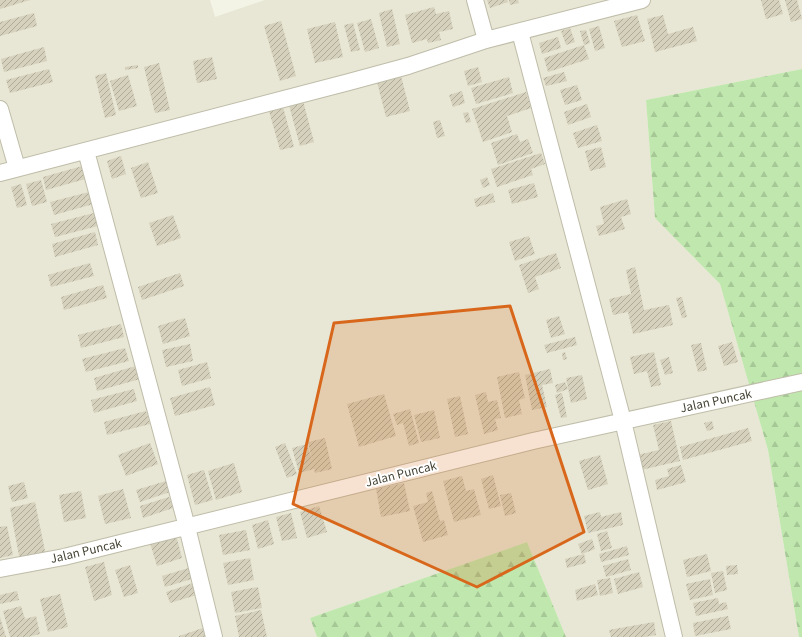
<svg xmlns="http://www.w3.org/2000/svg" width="802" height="637" font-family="'Source Sans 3',sans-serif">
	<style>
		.residential { fill: #e8e6d4 }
		.forest { fill: url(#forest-firs) }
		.building { fill: url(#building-hatch) }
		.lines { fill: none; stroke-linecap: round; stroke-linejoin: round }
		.minor-casing { stroke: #bfbda9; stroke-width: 18 }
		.minor { stroke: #fff; stroke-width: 16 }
		.marked { fill: #d8671b; fill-opacity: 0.2; stroke: #d8671b; stroke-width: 3; stroke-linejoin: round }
		.labels { text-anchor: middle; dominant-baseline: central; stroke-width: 4; stroke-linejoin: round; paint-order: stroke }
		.street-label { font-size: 13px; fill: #464435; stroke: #fff }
	</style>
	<defs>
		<pattern id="forest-firs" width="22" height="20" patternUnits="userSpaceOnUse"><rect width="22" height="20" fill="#c0e8ae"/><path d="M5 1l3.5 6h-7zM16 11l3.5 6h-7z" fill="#a6c896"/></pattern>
		<pattern id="building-hatch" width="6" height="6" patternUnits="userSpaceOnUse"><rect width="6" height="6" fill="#d5d1bc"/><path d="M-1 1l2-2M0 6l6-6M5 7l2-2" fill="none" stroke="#afab9a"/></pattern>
	</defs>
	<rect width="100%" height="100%" fill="#f3f3e6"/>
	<!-- residential -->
	<path class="residential" d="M0 0H210L215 17 265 0H802V69L646 100 655 218 720 284 768 450 799 637H566L527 542 310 618 317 637H0Z"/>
	<!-- forest -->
	<path class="forest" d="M802 69V637H799L768 450 720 284 655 218 646 100Z
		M527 542 566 637H317L310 618Z"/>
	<!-- building -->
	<path class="building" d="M0 0H30L0 9Z
		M487 0H507L508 2 490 8Z
		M509 0H518L519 3 510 5Z
		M761 0H779L783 14 766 19Z
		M785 0H797L802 19 791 22Z
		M434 7 436 14 449 11 453 29 439 32 441 40 428 43 427 39 412 43 405 15Z
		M392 9 400 44 387 47 379 13Z
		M34 13 37 26 0 36V22Z
		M637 15 645 41 622 47 614 21Z
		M663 15 668 34 693 27 697 41 655 52 647 19Z
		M371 19 379 48 365 52 357 23Z
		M281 21 296 76 280 81 264 26Z
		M335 22 343 57 315 63 307 29Z
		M353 23 360 50 351 52 344 25Z
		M599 26 605 48 595 51 589 29Z
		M570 28 575 42 566 45 561 31Z
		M586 30 590 43 584 45 580 31Z
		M558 37 561 48 542 54 539 43Z
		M584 45 589 59 548 72 544 58Z
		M44 47 47 61 4 72 1 59Z
		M212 57 217 79 197 83 193 61Z
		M159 63 170 110 155 113 144 67Z
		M138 65V68L125 70V67Z
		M478 67 482 82 468 86 464 71Z
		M49 69 53 82 10 93 6 80Z
		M564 72 567 81 546 86 543 78Z
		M106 73 116 115 105 118 95 76Z
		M128 75 137 106 119 111 110 81Z
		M401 76 410 111 386 117 377 82Z
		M509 77 513 93 476 104 471 88Z
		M577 85 582 100 565 105 560 90Z
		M462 91 465 103 453 107 449 95Z
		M526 92 531 108 507 116 512 132 483 142 472 109Z
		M303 101 314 142 300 146 289 105Z
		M587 104 591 117 568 125 564 112Z
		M283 107 294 147 280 150 269 111Z
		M468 112 471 122 466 123 463 113Z
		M440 120 445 136 437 138 433 122Z
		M597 125 602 141 578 148 573 133Z
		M517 134 520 142 528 139 533 153 498 165 491 143Z
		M601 147 606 167 590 171 585 151Z
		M541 153 545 164 531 169 533 175 497 187 491 169Z
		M121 156 126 174 112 179 107 161Z
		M148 162 158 193 141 198 131 168Z
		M86 165 89 178 46 190 43 177Z
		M487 177 490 185 483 188 480 180Z
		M41 180 47 202 32 206 26 184Z
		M534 183 538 197 512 204 508 190Z
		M21 184 27 205 17 208 11 187Z
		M93 191 97 203 54 215 50 202Z
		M493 193 495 202 476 207 474 199Z
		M627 199 631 214 621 217 625 229 599 236 596 226 604 224 600 207Z
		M94 213 98 226 55 237 51 224Z
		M173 215 181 238 157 246 149 223Z
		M95 232 98 245 55 257 52 244Z
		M529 236 535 254 515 261 509 242Z
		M556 253 561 268 535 277 539 289 528 293 519 265Z
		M90 263 94 276 51 287 48 275Z
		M635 267 644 310 669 305 673 325 633 334 628 312 613 315 609 299 631 294 626 270Z
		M180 273 184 286 142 300 138 287Z
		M103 285 107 298 64 310 61 297Z
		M682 297 687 317 682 318 676 298Z
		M559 316 565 334 551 338 546 320Z
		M185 318 190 336 163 344 158 326Z
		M121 324 124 337 81 348 78 335Z
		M575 337 577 345 547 353 544 345Z
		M732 342 738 362 724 366 718 346Z
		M701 343 707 370 698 372 691 345Z
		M190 344 193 361 166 367 162 350Z
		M125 348 129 361 86 372 82 359Z
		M565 352 567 359 563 360 562 353Z
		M654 352 661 385 651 387 647 371 634 374 630 357Z
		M669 357 673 373 665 375 660 360Z
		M207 362 211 378 182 386 178 370Z
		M136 366 140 379 97 391 94 378Z
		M550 369 553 383 542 385 547 407 532 410 525 375Z
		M519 372 525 398 519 400 522 414 505 418 497 377Z
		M582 375 587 399 571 403 566 378Z
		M565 382 568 389 557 393 555 385Z
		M210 387 215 405 175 416 170 398Z
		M134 389 137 401 94 413 91 400Z
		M486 392 488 402 497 400 501 418 495 419 498 430 484 434 475 395Z
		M562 393 567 417 561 418 555 395Z
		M384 394 396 436 359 447 347 404Z
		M460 396 468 434 455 437 447 399Z
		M410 409 419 443 409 446 403 423 397 425 393 414Z
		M434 410 440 438 421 442 414 415Z
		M146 411 150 424 107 435 104 422Z
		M671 421 680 461 641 470 637 455 659 450 653 425Z
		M712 421 714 429 707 431 704 423Z
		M748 428 752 441 683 460 680 447Z
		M325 438 332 469 315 473 314 469 299 473 292 448 307 444 312 460 308 442Z
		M150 443 158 464 126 476 118 455Z
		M285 443 297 474 287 478 275 447Z
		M600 455 608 484 588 490 579 461Z
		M234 463 242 492 216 500 208 471Z
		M681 465 686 482 657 490 655 480 669 476 667 469Z
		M204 470 213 500 195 505 187 475Z
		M493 475 501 506 489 509 481 479Z
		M462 476 466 491 474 489 481 515 454 522 443 481Z
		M166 481 170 492 140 502 136 490Z
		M24 482 28 498 12 502 8 486Z
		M404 483 410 511 381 517 376 489Z
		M123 489 131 518 105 524 98 496Z
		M81 491 86 518 64 522 59 495Z
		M432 491 440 521 444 520 448 535 423 542 413 506 428 502 426 493Z
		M511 493 516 513 505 516 500 495Z
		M169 497 173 508 143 518 140 506Z
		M35 502 46 556 20 561 10 508Z
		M319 506 327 532 307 538 300 512Z
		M600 512 601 517 621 512 623 525 588 533 584 516Z
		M291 513 297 538 282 541 276 517Z
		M268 520 274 544 258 549 252 525Z
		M7 526 13 555 0 558V527Z
		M246 530 250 550 223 555 219 535Z
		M607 531 612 548 601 551 597 534Z
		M176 535 182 558 157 566 150 543Z
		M592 539 595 549 582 554 578 544Z
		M627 546 629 555 601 562 599 554Z
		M584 554 586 563 567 568 565 559Z
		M707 554 711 571 687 577 683 560Z
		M250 558 254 580 228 585 223 563Z
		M628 559 631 570 606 577 603 566Z
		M104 562 112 595 94 601 85 567Z
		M130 565 138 593 124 597 115 570Z
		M737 565 738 574 727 575 726 566Z
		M192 567 195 578 165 587 162 576Z
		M723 571 727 590 715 593 711 573Z
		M639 572 643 587 618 594 614 579Z
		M610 578 613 593 600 596 597 580Z
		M710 579 713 595 690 600 686 584Z
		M196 582 200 594 170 603 166 592Z
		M595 584 598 595 577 601 575 590Z
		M258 587 262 608 235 613 231 592Z
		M17 591 19 600 0 604V595Z
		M60 594 68 627 48 632 40 599Z
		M718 598 719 604 726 602 728 609 696 616 693 603Z
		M21 606 25 619 36 616 40 634 28 637H10L3 611Z
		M261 610 267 637H239L235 616Z
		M728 616 731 629 695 636 693 623Z
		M0 617 6 637H0Z
		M654 622 656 635 644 637H611L609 630Z
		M209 626 212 637H179V636Z"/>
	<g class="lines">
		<!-- minor casing -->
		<g class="minor-casing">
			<path id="minor" d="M475 0 486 40
				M520 32 623 421 674 637
				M0 109 17 168
				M86 151 187 527 214 637
				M0 173 349 82 408 66 486 40 642 0
				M0 569 64 557 533 441 802 382"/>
		</g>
		<!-- minor -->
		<use href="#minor" class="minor"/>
	</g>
	<!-- marked area -->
	<path class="marked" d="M510 306 584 532 477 587 293 504 334 323Z"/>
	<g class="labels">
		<!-- street labels -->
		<g class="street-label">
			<text transform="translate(716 401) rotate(-12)">Jalan Puncak</text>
			<text transform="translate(401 474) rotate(-14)">Jalan Puncak</text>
			<text transform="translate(86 551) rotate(-13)">Jalan Puncak</text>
		</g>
	</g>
</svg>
